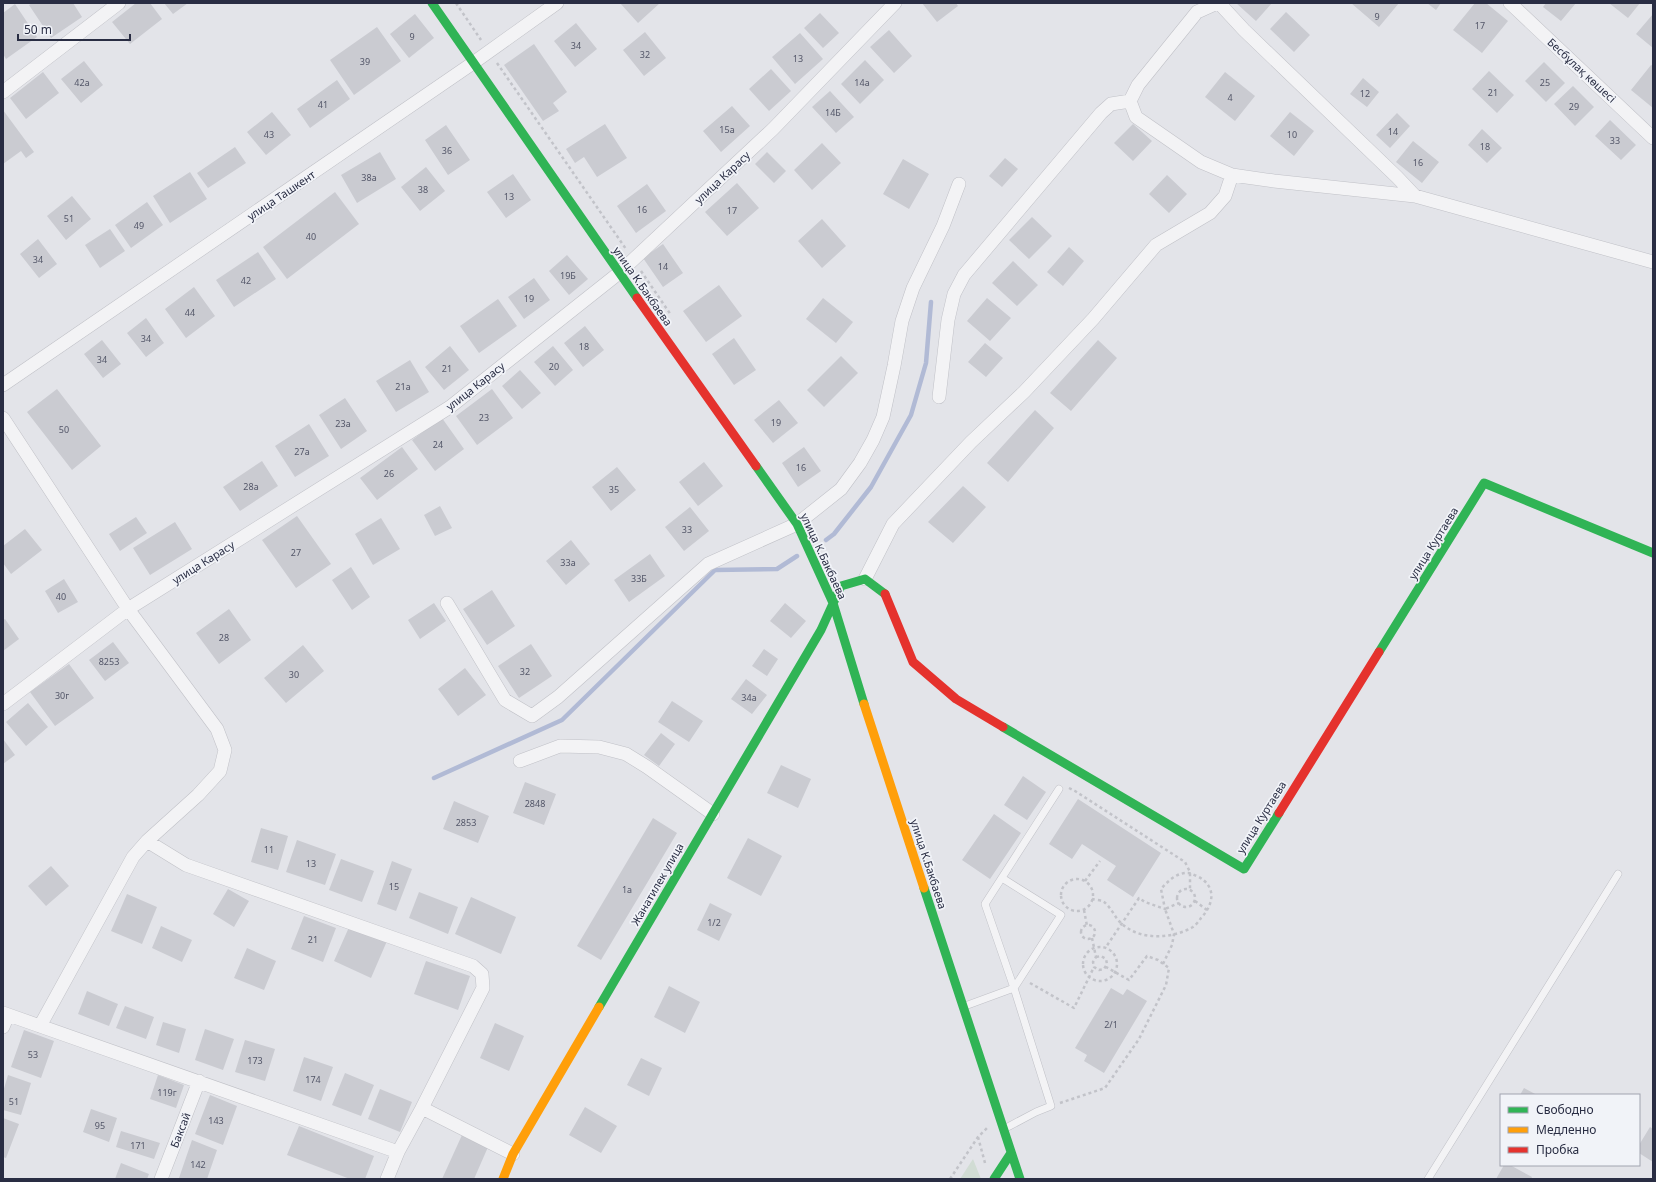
<svg xmlns="http://www.w3.org/2000/svg" width="1656" height="1182" font-family="'Noto Sans',sans-serif">
	<style>
		.green { fill: #d1dcd4 }
		.lines { fill: none; stroke-linecap: round; stroke-linejoin: round }
		.stream { stroke: #b1bad5; stroke-width: 4.5 }
		.building { fill: #cacbd1 }
		.lane-casing { stroke: #c0c1c7; stroke-width: 8 }
		.street-casing { stroke: #c0c1c7; stroke-width: 14 }
		.path { stroke: #c2c3c9; stroke-width: 2.5; stroke-dasharray: 3 3; stroke-linecap: butt }
		.lane { stroke: #f3f3f5; stroke-width: 7 }
		.street { stroke: #f3f3f5; stroke-width: 13 }
		.fast { stroke: #30b455; stroke-width: 9 }
		.slow { stroke: #ff9f0a; stroke-width: 9 }
		.jam { stroke: #e5322d; stroke-width: 9 }
		.labels { text-anchor: middle; dominant-baseline: central; stroke-width: 3.5; stroke-linejoin: round; paint-order: stroke }
		.number-label { font-size: 9px; fill: #535668 }
		.street-label { font-size: 11px; fill: #292d43; stroke: #f1f3f8 }
	</style>
	<rect width="100%" height="100%" fill="#e3e4e9"/>
	<!-- green -->
	<path class="green" d="M973 1159 981 1179H960Z"/>
	<g class="lines">
		<!-- stream -->
		<path class="stream" d="M826 540 834 534 871 487 911 415 926 363 931 302
			M434 778 562 720 715 570 777 569 797 556"/>
	</g>
	<!-- building -->
	<path class="building" d="M32 3H73L82 17 51 38 29 5Z
		M136 3H150L162 19 130 44 112 22Z
		M164 3H188L173 14Z
		M620 3H660L638 23Z
		M922 3H956L958 6 937 22Z
		M1236 3H1272L1256 21Z
		M1351 3H1399L1379 27Z
		M1427 3H1441L1436 10Z
		M1475 3H1486L1508 21 1482 53 1453 30Z
		M1546 3H1576L1561 21 1543 7Z
		M1609 3H1640L1628 18Z
		M15 4 37 37 6 59 3 54V13Z
		M1286 12 1310 35 1294 52 1270 29Z
		M820 13 839 33 823 48 804 28Z
		M415 14 434 38 409 58 390 34Z
		M1653 14V48L1636 34Z
		M576 23 597 49 575 67 554 41Z
		M377 27 401 61 354 95 330 60Z
		M889 30 912 56 894 73 870 47Z
		M645 32 666 58 644 76 623 50Z
		M800 33 823 59 795 84 772 57Z
		M534 44 567 92 553 103 559 111 543 121 504 65Z
		M865 60 884 80 860 104 841 84Z
		M84 61 103 85 81 103 61 79Z
		M1544 62 1565 83 1546 102 1525 81Z
		M1651 65 1653 66V108L1631 90Z
		M771 69 791 91 769 111 749 89Z
		M1489 71 1514 95 1497 113 1472 89Z
		M43 72 59 93 26 119 10 98Z
		M1225 72 1255 96 1235 121 1205 97Z
		M1363 78 1379 92 1367 107 1350 94Z
		M337 80 350 99 310 128 297 109Z
		M1573 86 1594 107 1575 126 1554 104Z
		M830 91 854 117 836 133 812 107Z
		M732 106 750 126 721 152 703 131Z
		M3 110 34 152 26 158 21 151 3 164Z
		M272 112 291 135 266 155 247 132Z
		M1290 112 1314 131 1294 156 1270 136Z
		M1397 113 1410 126 1390 148 1376 135Z
		M1610 120 1636 145 1621 160 1595 136Z
		M605 124 627 158 597 177 584 157 575 163 566 149Z
		M1133 124 1152 141 1133 161 1114 143Z
		M446 125 470 160 448 175 425 140Z
		M1482 129 1502 148 1487 163 1468 145Z
		M1413 141 1439 162 1422 183 1396 162Z
		M822 143 841 163 812 190 794 170Z
		M235 147 246 163 208 188 197 173Z
		M380 152 396 179 357 203 341 175Z
		M767 152 786 171 774 183 755 164Z
		M1005 158 1018 169 1002 187 989 176Z
		M903 159 929 174 909 209 883 194Z
		M426 167 445 191 420 211 401 187Z
		M190 172 207 199 170 223 153 196Z
		M513 174 531 200 506 218 487 192Z
		M1167 175 1187 194 1169 213 1149 194Z
		M737 183 759 208 727 236 705 212Z
		M647 184 666 211 636 233 617 206Z
		M335 192 359 224 287 279 263 247Z
		M72 196 91 219 66 240 47 216Z
		M147 202 163 225 131 248 115 225Z
		M1032 217 1052 236 1029 259 1009 240Z
		M822 219 846 246 822 268 798 241Z
		M110 229 125 251 100 268 85 245Z
		M38 239 57 264 39 278 20 254Z
		M663 244 683 273 663 287 643 258Z
		M1069 247 1084 261 1063 286 1047 272Z
		M258 252 276 279 234 307 216 280Z
		M567 255 588 279 569 295 549 271Z
		M1013 261 1038 285 1017 306 992 283Z
		M534 278 550 300 524 319 508 297Z
		M719 285 742 316 706 342 683 311Z
		M194 287 215 316 186 338 165 309Z
		M823 298 853 322 836 343 806 319Z
		M987 298 1011 318 990 341 967 321Z
		M498 299 517 326 479 353 460 326Z
		M146 318 164 343 146 357 127 333Z
		M585 326 604 350 583 367 564 343Z
		M734 338 756 370 734 385 712 354Z
		M102 340 121 364 103 378 84 354Z
		M1098 340 1117 358 1071 411 1050 393Z
		M985 343 1003 358 986 377 968 362Z
		M450 346 469 370 444 390 425 367Z
		M553 346 573 370 555 386 534 362Z
		M841 356 858 373 824 407 807 390Z
		M410 360 429 392 396 412 376 381Z
		M520 370 541 393 522 409 502 386Z
		M57 389 101 446 72 470 27 412Z
		M492 389 513 418 477 445 456 416Z
		M345 398 367 431 341 449 319 415Z
		M779 400 798 423 773 443 754 420Z
		M1035 410 1054 428 1008 482 987 463Z
		M442 418 464 449 435 471 412 440Z
		M309 424 329 456 295 477 275 446Z
		M402 447 418 469 377 500 360 478Z
		M804 447 821 471 798 487 782 463Z
		M262 461 278 486 240 511 223 487Z
		M704 462 723 486 698 506 679 482Z
		M617 467 636 490 611 511 592 487Z
		M963 486 986 507 953 543 928 522Z
		M440 506 452 528 435 536 424 515Z
		M690 507 709 531 684 551 665 527Z
		M297 516 331 564 296 588 262 540Z
		M136 517 147 533 120 551 109 534Z
		M381 518 400 549 373 565 355 534Z
		M175 522 192 549 150 575 133 548Z
		M25 529 42 550 11 574 3 563V546Z
		M571 540 590 564 566 585 546 561Z
		M650 554 665 576 629 602 614 580Z
		M351 567 370 597 352 610 332 580Z
		M64 579 78 602 58 613 45 591Z
		M492 590 515 626 487 645 463 609Z
		M434 603 446 621 420 639 408 620Z
		M785 603 806 621 791 638 770 621Z
		M229 609 251 640 219 664 196 633Z
		M5 619 19 639 3 651V620Z
		M113 642 129 663 105 681 89 660Z
		M531 644 552 676 519 698 498 666Z
		M303 645 324 671 286 703 264 678Z
		M764 649 778 659 767 676 752 666Z
		M69 664 94 698 55 726 30 692Z
		M465 668 486 695 458 716 438 689Z
		M746 679 767 695 752 714 731 699Z
		M672 701 703 721 689 742 658 722Z
		M28 703 48 727 26 746 6 722Z
		M661 733 675 744 659 766 644 755Z
		M3 739 15 755 3 764Z
		M781 765 811 779 798 808 767 793Z
		M1023 776 1046 792 1027 820 1004 805Z
		M525 782 556 794 544 825 513 813Z
		M1078 799 1161 853 1133 897 1107 880 1116 866 1082 844 1072 859 1049 844Z
		M454 801 489 816 478 843 443 829Z
		M994 814 1021 833 990 879 962 860Z
		M653 818 677 833 601 960 577 946Z
		M261 828 288 836 278 870 251 862Z
		M748 838 782 856 761 896 727 878Z
		M297 840 336 854 325 885 286 872Z
		M341 859 374 871 362 902 329 890Z
		M392 861 412 869 396 911 377 904Z
		M51 866 69 886 46 906 28 886Z
		M228 889 249 901 234 927 213 914Z
		M419 892 458 907 448 934 409 918Z
		M127 894 157 907 142 944 111 931Z
		M471 897 516 917 501 954 455 934Z
		M710 903 732 914 719 941 697 930Z
		M304 916 336 928 323 962 291 949Z
		M350 925 387 941 371 978 334 961Z
		M161 926 192 940 182 962 152 948Z
		M247 948 276 961 264 990 234 978Z
		M426 961 470 976 458 1010 414 994Z
		M669 986 700 1002 685 1033 654 1017Z
		M1111 988 1123 995 1127 989 1147 1001 1104 1073 1084 1061 1087 1055 1075 1048Z
		M87 991 118 1004 109 1026 78 1014Z
		M125 1006 154 1017 146 1039 116 1028Z
		M163 1022 186 1029 179 1053 156 1045Z
		M495 1023 524 1036 509 1071 480 1058Z
		M205 1029 234 1039 223 1070 195 1060Z
		M24 1030 54 1041 41 1078 11 1067Z
		M245 1040 275 1049 265 1081 235 1072Z
		M304 1057 333 1067 321 1101 293 1091Z
		M641 1058 662 1068 649 1096 627 1085Z
		M345 1073 374 1085 361 1116 332 1105Z
		M8 1075 31 1083 21 1115 3 1110V1092Z
		M158 1075 184 1085 176 1108 150 1099Z
		M1524 1088 1537 1095H1520Z
		M380 1089 412 1102 400 1132 368 1119Z
		M210 1095 237 1106 223 1145 195 1134Z
		M585 1107 617 1126 601 1153 569 1135Z
		M91 1109 117 1118 109 1142 83 1132Z
		M3 1118 19 1124 6 1158 3 1157Z
		M299 1126 374 1156 365 1179H350L287 1155Z
		M1650 1127 1653 1129V1162L1639 1153V1145Z
		M121 1131 160 1143 154 1159 116 1147Z
		M462 1135 488 1147 474 1179H442Z
		M192 1140 217 1150 207 1179 179 1178Z
		M121 1163 149 1174 147 1179H115Z
		M1504 1165H1510L1532 1177 1531 1179H1496Z"/>
	<g class="lines">
		<!-- lane casing -->
		<g class="lane-casing">
			<path id="lane" d="M1002 878 1061 915 1014 988 985 904 1059 789
				M965 1006 1014 988 1051 1106 1036 1112 1004 1129
				M1428 1179 1618 874"/>
		</g>
		<!-- street casing -->
		<g class="street-casing">
			<path id="street" d="M1217 3 1197 12 1138 85 1130 101 1136 117 1201 162 1232 175 1274 181 1415 196 1653 262
				M1219 3 1244 30 1397 177 1415 196
				M1510 3 1653 138
				M3 92 119 3
				M3 385 473 63 557 3
				M939 397 948 320 954 294 964 275 1101 113 1111 104 1130 101
				M3 418 128 609 217 729 225 750 220 771 198 795 147 841 133 857 40 1026
				M865 579 893 524 971 442 1024 392 1093 319 1156 245 1210 213 1225 196 1232 175
				M447 603 505 700 532 716 558 697 708 564 797 524 841 489 860 463 873 440 883 417 894 366 902 321 913 288 943 226 959 184
				M3 704 128 609 450 407 619 273 773 129 895 3
				M520 761 560 746 599 747 626 754 647 767 713 814
				M147 841 186 865 473 966 482 974 483 988 422 1108 398 1152 387 1179
				M3 1013 398 1152
				M3 1027 8 1015
				M422 1108 513 1154
				M161 1179 199 1081"/>
		</g>
		<!-- path -->
		<path class="path" d="M456 3 481 40
			M497 63 626 249
			M641 271 671 315
			M1069 788 1075 791 1185 862 1190 872V889
			M1061 895a16 16 0 1 1 32 0a16 16 0 1 1-32 0Z
			M1085 881 1100 861
			M1177 898a9 9 0 1 1 18 0a9 9 0 1 1-18 0Z
			M1092 899C1095 900 1101 900 1104 902 1111 907 1115 918 1121 923 1140 941 1172 939 1193 927 1196 925 1199 921 1201 918 1214 904 1217 886 1197 876 1194 875 1191 873 1189 873 1177 872 1168 881 1161 889L1165 909 1145 902 1139 898 1106 947
			M1195 901 1207 910
			M1084 910 1087 926
			M1081 932a7 7 0 1 1 14 0a7 7 0 1 1-14 0Z
			M1092 938 1096 957 1093 962 1094 967 1099 970 1104 969 1107 964 1106 959 1101 956 1096 957
			M1083 964a17 17 0 1 1 34 0a17 17 0 1 1-34 0Z
			M1163 964 1172 945 1174 934 1165 909 1179 903
			M1030 983 1074 1008 1094 967
			M1060 1103 1105 1088 1139 1039 1166 985 1169 968 1158 960 1147 956 1129 980 1106 967
			M978 1137 985 1163
			M950 1179 978 1137 987 1128"/>
		<!-- lane -->
		<use href="#lane" class="lane"/>
		<!-- street -->
		<use href="#street" class="street"/>
		<!-- fast -->
		<path class="fast" d="M432 3 637 298
			M756 466 797 524 833 603 864 704
			M1379 652 1484 483 1653 553
			M1003 727 1244 869 1279 813
			M924 888 1020 1179
			M599 1007 821 630 841 586 865 579 885 594
			M994 1179 1011 1153"/>
		<!-- slow -->
		<path class="slow" d="M864 704 924 888
			M503 1179 513 1154 599 1007"/>
		<!-- jam -->
		<path class="jam" d="M637 298 756 466
			M885 594 913 662 956 699 1003 727
			M1279 813 1379 652"/>
	</g>
	<g class="labels">
		<!-- number labels -->
		<g class="number-label">
			<text x="1377" y="16">9</text>
			<text x="1480" y="25">17</text>
			<text x="412" y="36">9</text>
			<text x="576" y="45">34</text>
			<text x="645" y="54">32</text>
			<text x="798" y="58">13</text>
			<text x="365" y="61">39</text>
			<text x="82" y="82">42а</text>
			<text x="862" y="82">14а</text>
			<text x="1545" y="82">25</text>
			<text x="1493" y="92">21</text>
			<text x="1365" y="93">12</text>
			<text x="1230" y="97">4</text>
			<text x="323" y="104">41</text>
			<text x="1574" y="106">29</text>
			<text x="833" y="112">14Б</text>
			<text x="727" y="129">15а</text>
			<text x="1393" y="131">14</text>
			<text x="269" y="134">43</text>
			<text x="1292" y="134">10</text>
			<text x="1615" y="140">33</text>
			<text x="1485" y="146">18</text>
			<text x="447" y="150">36</text>
			<text x="1418" y="162">16</text>
			<text x="369" y="177">38а</text>
			<text x="423" y="189">38</text>
			<text x="509" y="196">13</text>
			<text x="642" y="209">16</text>
			<text x="732" y="210">17</text>
			<text x="69" y="218">51</text>
			<text x="139" y="225">49</text>
			<text x="311" y="236">40</text>
			<text x="38" y="259">34</text>
			<text x="663" y="266">14</text>
			<text x="568" y="275">19Б</text>
			<text x="246" y="280">42</text>
			<text x="529" y="298">19</text>
			<text x="190" y="312">44</text>
			<text x="146" y="338">34</text>
			<text x="584" y="346">18</text>
			<text x="102" y="359">34</text>
			<text x="554" y="366">20</text>
			<text x="447" y="368">21</text>
			<text x="403" y="386">21а</text>
			<text x="484" y="417">23</text>
			<text x="776" y="422">19</text>
			<text x="343" y="423">23а</text>
			<text x="64" y="429">50</text>
			<text x="438" y="444">24</text>
			<text x="302" y="451">27а</text>
			<text x="801" y="467">16</text>
			<text x="389" y="473">26</text>
			<text x="251" y="486">28а</text>
			<text x="614" y="489">35</text>
			<text x="687" y="529">33</text>
			<text x="296" y="552">27</text>
			<text x="568" y="562">33а</text>
			<text x="639" y="578">33Б</text>
			<text x="61" y="596">40</text>
			<text x="224" y="637">28</text>
			<text x="109" y="661">8253</text>
			<text x="525" y="671">32</text>
			<text x="294" y="674">30</text>
			<text x="62" y="695">30г</text>
			<text x="749" y="697">34а</text>
			<text x="535" y="803">2848</text>
			<text x="466" y="822">2853</text>
			<text x="269" y="849">11</text>
			<text x="311" y="863">13</text>
			<text x="394" y="886">15</text>
			<text x="627" y="889">1а</text>
			<text x="714" y="922">1/2</text>
			<text x="313" y="939">21</text>
			<text x="1111" y="1024">2/1</text>
			<text x="33" y="1054">53</text>
			<text x="255" y="1060">173</text>
			<text x="313" y="1079">174</text>
			<text x="167" y="1092">119г</text>
			<text x="14" y="1101">51</text>
			<text x="216" y="1120">143</text>
			<text x="100" y="1125">95</text>
			<text x="138" y="1145">171</text>
			<text x="198" y="1164">142</text>
		</g>
		<!-- street labels -->
		<g class="street-label">
			<text transform="translate(1582 70) rotate(43)">Бесбұлақ көшесі</text>
			<text transform="translate(722 177) rotate(-43)">улица Карасу</text>
			<text transform="translate(281 195) rotate(-34)">улица Ташкент</text>
			<text transform="translate(643 286) rotate(55)">улица К.Бакбаева</text>
			<text transform="translate(475 386) rotate(-38)">улица Карасу</text>
			<text transform="translate(1433 543) rotate(-58)">улица Куртаева</text>
			<text transform="translate(824 556) rotate(65)">улица К.Бакбаева</text>
			<text transform="translate(203 562) rotate(-32)">улица Карасу</text>
			<text transform="translate(1261 817) rotate(-58)">улица Куртаева</text>
			<text transform="translate(929 864) rotate(72)">улица К.Бакбаева</text>
			<text transform="translate(657 884) rotate(-60)">Жанатилек улица</text>
			<text transform="translate(180 1130) rotate(-69)">Баксай</text>
		</g>
	</g>
	<!-- border -->
	<rect width="1656" height="1182" fill="none" stroke="#292d43" stroke-width="8"/>
	<!-- legend -->
	<rect x="1500" y="1094" width="140" height="72" fill="#f1f3f8" stroke="#a1a4b0"/>
	<rect x="1508" y="1107" width="20" height="6" fill="#30b455" stroke="#a1a4b0"/>
	<text x="1536" y="1114" font-size="12" fill="#292d43">Свободно</text>
	<rect x="1508" y="1127" width="20" height="6" fill="#ff9f0a" stroke="#a1a4b0"/>
	<text x="1536" y="1134" font-size="12" fill="#292d43">Медленно</text>
	<rect x="1508" y="1147" width="20" height="6" fill="#e5322d" stroke="#a1a4b0"/>
	<text x="1536" y="1154" font-size="12" fill="#292d43">Пробка</text>
	<!-- scale -->
	<path d="M18 34v6h112v-6" fill="none" stroke="#292d43" stroke-width="2"/>
	<text x="24" y="34" font-size="12" fill="#292d43" stroke="#f1f3f8" stroke-width="3" paint-order="stroke">50 m</text>
</svg>
